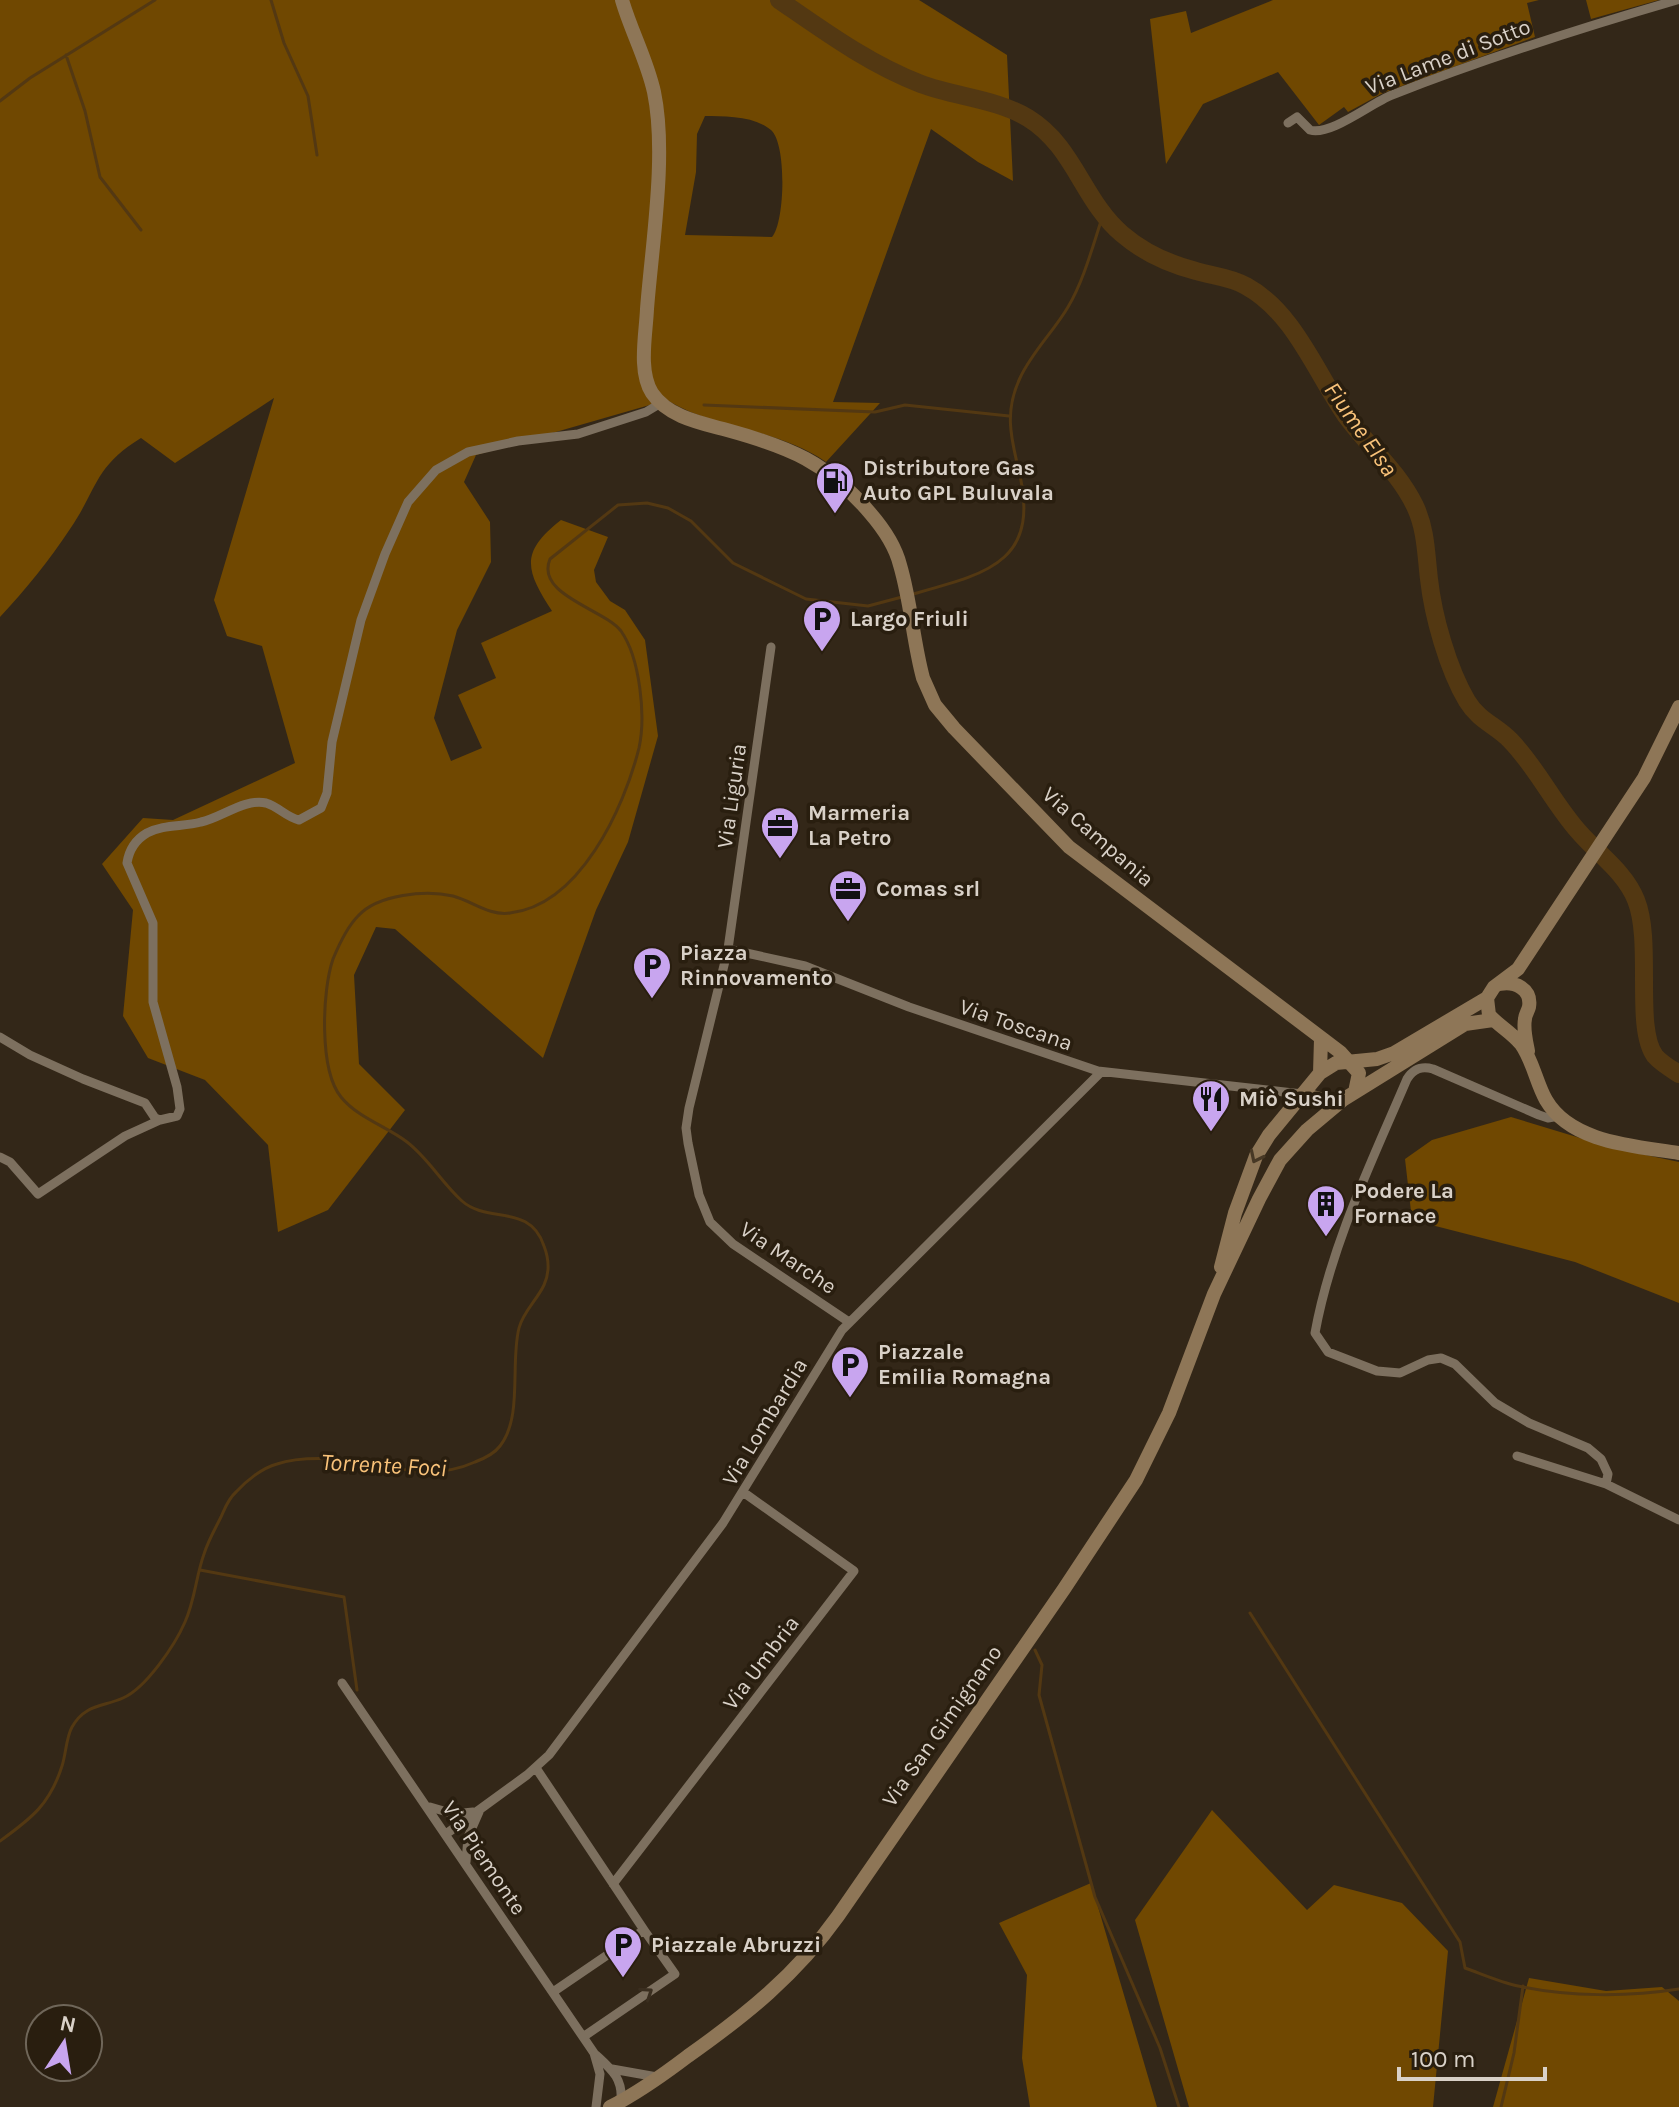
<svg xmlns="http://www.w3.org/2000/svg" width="1679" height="2107" font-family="Karla,sans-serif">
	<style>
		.green { fill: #704801; fill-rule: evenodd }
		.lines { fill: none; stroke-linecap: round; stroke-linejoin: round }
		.stream { stroke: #533812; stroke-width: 3 }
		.river { stroke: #533812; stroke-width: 18 }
		.street { stroke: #7d705f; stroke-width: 9 }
		.secondary { stroke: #8e7657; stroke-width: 14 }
		.oneway { stroke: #473825 }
		.oneway2 { stroke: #3a2e1f }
		.labels { text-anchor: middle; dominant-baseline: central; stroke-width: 7; stroke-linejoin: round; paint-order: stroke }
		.street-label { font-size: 22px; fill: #d9d1c8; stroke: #291e0f }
		.poi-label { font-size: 22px; font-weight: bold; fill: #d9d1c8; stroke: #291e0f; text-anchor: start }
		.water-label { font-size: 24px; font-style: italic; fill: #f9c279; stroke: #291e0f }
	</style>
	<rect width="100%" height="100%" fill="#332718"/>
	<!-- green -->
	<path class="green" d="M0 0H919L1007 55 1013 181 978 162 931 129 833 402 880 403 826 462C778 428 716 430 667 400L476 455 464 482 490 522 491 562 457 630 434 718 451 761 482 748 458 695 496 678 481 643 552 611C525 570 520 552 561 520L608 537 594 570 596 582 610 601 625 610 645 640 658 736 628 842 596 910 543 1058 395 929 376 927 354 975 359 1064 405 1110 328 1210 278 1232 268 1145 205 1080 148 1058 123 1016 133 910 102 864 143 818 173 820 295 763 262 646 227 636 214 600 274 398 175 463 141 438C94 467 98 488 70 529 49 561 26 589 0 617ZM705 116C724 116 755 116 771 130 787 144 785 222 772 237L685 235 696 172 697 134Z
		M1273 0H1539L1527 3 1535 37 1383 93 1348 112 1344 107 1319 125 1278 72 1203 104 1166 164 1150 19 1186 11 1191 33Z
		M1586 0H1659L1591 19Z
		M1511 1117 1613 1148 1679 1162V1303L1575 1262 1412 1220 1405 1159 1432 1140Z
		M1212 1810 1307 1910 1334 1885 1402 1903 1448 1951 1433 2107H1189L1135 1920Z
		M1091 1883 1157 2107H1030L1022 2058 1027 1975 999 1923Z
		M1529 1978 1606 1991 1662 1987 1679 2001V2107H1493Z"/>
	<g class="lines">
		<!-- stream -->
		<path class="stream" d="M271 0 284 43 308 96 317 155
			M66 55 85 111 100 177 141 230
			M0 101 30 78 155 0
			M704 405 875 412 905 405 1009 416
			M913 594C990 573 1042 561 1018 467 1010 434 1005 410 1020 378 1032 352 1054 331 1068 307 1084 280 1093 245 1103 215
			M200 1570 344 1597 357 1690
			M1250 1613 1460 1942 1465 1968C1482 1974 1500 1982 1518 1986 1569 1997 1628 1997 1679 1989
			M1035 1650 1042 1665 1039 1695 1095 1897 1160 2048 1179 2107
			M0 1841C32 1818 50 1804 62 1766 66 1754 66 1738 72 1727 85 1704 103 1707 123 1698 146 1688 175 1645 185 1622 195 1600 196 1576 204 1554 208 1541 215 1529 221 1517 225 1508 228 1499 236 1492 246 1481 262 1468 277 1464 294 1458 318 1458 337 1459 385 1462 426 1484 475 1462 483 1459 494 1454 500 1446 523 1417 510 1363 519 1328 523 1312 537 1300 544 1285 550 1272 549 1259 544 1246 530 1203 488 1224 462 1201 442 1183 428 1158 407 1142 386 1126 358 1118 341 1097 319 1070 322 991 333 959 338 947 348 926 358 916 378 894 426 890 453 896 472 901 489 916 510 913 580 905 624 808 639 748 646 716 640 658 621 631 604 609 535 595 550 559L618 505 647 503 668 508 691 521 733 563 806 599 868 606 902 597
			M1501 2107 1514 2053 1523 1986"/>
		<!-- river -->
		<path class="river" d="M779 0C824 31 869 64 921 84 956 97 997 99 1028 118 1074 146 1083 201 1122 234 1143 252 1169 264 1196 271 1212 276 1231 277 1246 286 1294 312 1316 373 1346 416 1368 446 1398 471 1415 506 1426 529 1426 554 1429 579 1433 616 1448 669 1467 701 1479 721 1497 726 1511 741 1537 768 1554 804 1579 832 1598 854 1625 872 1636 900 1653 942 1634 1028 1655 1056 1661 1063 1671 1069 1679 1074"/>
		<!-- street -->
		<path class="street" d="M1288 123 1297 117 1310 130C1331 136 1371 103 1392 95 1486 58 1581 28 1677 0
			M771 647 728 949 689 1108 686 1128 688 1143 699 1195 710 1222 733 1244 849 1322
			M728 949 805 966 909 1007 1098 1071 1302 1094
			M0 1037 30 1055 83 1079 145 1103 155 1118 160 1120 177 1116 180 1109 177 1087 153 1002V923L127 863C129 850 135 840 147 833 164 824 183 827 201 822 221 818 245 798 266 803 279 807 286 817 299 820L321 808 327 793 332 742 361 620 385 554 408 502 436 470 468 452 518 441 578 434 646 412 661 403
			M1559 1116 1548 1118 1539 1115 1433 1069C1422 1066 1414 1068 1407 1079 1372 1161 1331 1245 1315 1333L1328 1352 1377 1371 1400 1373 1428 1360 1441 1358 1455 1364 1495 1403 1529 1423 1588 1448 1601 1459 1608 1474 1606 1484 1679 1520
			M0 1157 10 1162 38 1194 125 1136 160 1120
			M1517 1456 1606 1484
			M342 1683 594 2053 600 2074 596 2107
			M536 1768 644 1930
			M430 1807 454 1814 473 1812
			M446 1834 527 1775 549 1755 723 1523 842 1330 1101 1072
			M466 1862 468 1837 479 1812
			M613 1884 854 1571 743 1492
			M553 1992 644 1930 675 1974 583 2037
			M596 2055C611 2069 623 2078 621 2101
			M612 2069 657 2077"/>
		<!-- secondary -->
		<path class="secondary" d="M622 0C631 31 647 60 654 92 667 154 652 244 647 309 646 334 638 371 652 393 668 417 701 423 727 430 789 447 827 462 870 513 883 528 895 545 900 565 911 602 913 641 923 678L935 705 954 728 1069 847 1340 1052 1359 1073 1355 1092
			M1500 984C1515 981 1532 989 1529 1007 1528 1011 1525 1015 1525 1019 1523 1029 1526 1041 1528 1051
			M1487 998 1489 1015C1499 1026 1511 1032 1521 1044 1533 1061 1536 1082 1546 1100 1571 1143 1635 1146 1679 1153
			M1320 1073 1321 1039
			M1302 1094 1323 1100 1341 1101
			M1221 1267 1235 1213 1256 1156 1269 1135 1320 1073 1336 1063 1377 1059 1394 1053 1487 998 1494 987 1518 969 1644 778 1679 707
			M610 2107C638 2093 663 2075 688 2056 746 2015 796 1975 838 1916L1064 1589 1136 1480 1169 1413 1214 1294 1259 1199 1280 1160 1307 1130 1344 1099 1465 1024 1493 1020"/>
	</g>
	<!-- one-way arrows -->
	<defs><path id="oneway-chevron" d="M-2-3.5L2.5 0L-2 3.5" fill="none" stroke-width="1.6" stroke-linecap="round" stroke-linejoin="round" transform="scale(2)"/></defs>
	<use class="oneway" href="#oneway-chevron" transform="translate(1256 1157) rotate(116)"/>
	<use class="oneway2" href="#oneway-chevron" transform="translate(647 1993) rotate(-34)"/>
	<!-- icons -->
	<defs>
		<g id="fuel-pin" transform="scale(2)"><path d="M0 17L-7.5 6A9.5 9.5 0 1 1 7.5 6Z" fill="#c8a5ef" stroke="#291e0f"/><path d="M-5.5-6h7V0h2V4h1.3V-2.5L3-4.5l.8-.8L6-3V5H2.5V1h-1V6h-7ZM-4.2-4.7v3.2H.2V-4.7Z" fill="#111"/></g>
		<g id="parking-pin" transform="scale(2)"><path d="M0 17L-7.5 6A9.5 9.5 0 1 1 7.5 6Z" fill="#c8a5ef" stroke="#291e0f"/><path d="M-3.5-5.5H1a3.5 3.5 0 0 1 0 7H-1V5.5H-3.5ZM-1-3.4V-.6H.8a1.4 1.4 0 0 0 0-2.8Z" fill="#111"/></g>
		<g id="office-pin" transform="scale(2)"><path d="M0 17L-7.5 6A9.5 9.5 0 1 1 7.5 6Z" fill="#c8a5ef" stroke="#291e0f"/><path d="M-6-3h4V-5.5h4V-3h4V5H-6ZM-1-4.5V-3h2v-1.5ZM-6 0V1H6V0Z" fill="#111"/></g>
		<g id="restaurant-pin" transform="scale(2)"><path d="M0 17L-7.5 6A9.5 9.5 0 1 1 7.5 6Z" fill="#c8a5ef" stroke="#291e0f"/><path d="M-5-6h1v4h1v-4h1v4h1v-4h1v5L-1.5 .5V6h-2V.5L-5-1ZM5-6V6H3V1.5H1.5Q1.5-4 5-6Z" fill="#111"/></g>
		<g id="building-pin" transform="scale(2)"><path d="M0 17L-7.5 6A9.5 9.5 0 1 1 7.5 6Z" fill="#c8a5ef" stroke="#291e0f"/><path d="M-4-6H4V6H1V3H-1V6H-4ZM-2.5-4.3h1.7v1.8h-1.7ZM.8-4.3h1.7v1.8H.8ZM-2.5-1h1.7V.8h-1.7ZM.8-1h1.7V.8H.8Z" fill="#111"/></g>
	</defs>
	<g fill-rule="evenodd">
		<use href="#fuel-pin" x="835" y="481"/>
		<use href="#parking-pin" x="822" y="619"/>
		<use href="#office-pin" x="780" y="826"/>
		<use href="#office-pin" x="848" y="889"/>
		<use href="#parking-pin" x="652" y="966"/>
		<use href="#restaurant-pin" x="1211" y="1099"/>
		<use href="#building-pin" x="1326" y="1204"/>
		<use href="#parking-pin" x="850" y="1365"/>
		<use href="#parking-pin" x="623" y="1945"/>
	</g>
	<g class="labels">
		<!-- street labels -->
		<g class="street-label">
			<text transform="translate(1448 57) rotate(-21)">Via Lame di Sotto</text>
			<text transform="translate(732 796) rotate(-82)">Via Liguria</text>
			<text transform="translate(1098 837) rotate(41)">Via Campania</text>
			<text transform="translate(1016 1025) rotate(19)">Via Toscana</text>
			<text transform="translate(788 1258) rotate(34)">Via Marche</text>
			<text transform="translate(765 1422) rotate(-59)">Via Lombardia</text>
			<text transform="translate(761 1663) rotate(-53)">Via Umbria</text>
			<text transform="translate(942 1726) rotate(-55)">Via San Gimignano</text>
			<text transform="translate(484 1858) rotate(56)">Via Piemonte</text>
		</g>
		<!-- poi labels -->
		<g class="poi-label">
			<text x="863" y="468">Distributore Gas<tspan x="863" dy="25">Auto GPL Buluvala</tspan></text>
			<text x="850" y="619">Largo Friuli</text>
			<text x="808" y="813">Marmeria<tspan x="808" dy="25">La Petro</tspan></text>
			<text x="876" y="889">Comas srl</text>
			<text x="680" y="953">Piazza<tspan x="680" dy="25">Rinnovamento</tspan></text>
			<text x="1239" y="1099">Miò Sushi</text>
			<text x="1354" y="1191">Podere La<tspan x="1354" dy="25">Fornace</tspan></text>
			<text x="878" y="1352">Piazzale<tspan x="878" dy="25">Emilia Romagna</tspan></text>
			<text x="651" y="1945">Piazzale Abruzzi</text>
		</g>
		<!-- water labels -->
		<g class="water-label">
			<text transform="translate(1361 429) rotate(55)">Fiume Elsa</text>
			<text transform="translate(384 1465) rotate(3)">Torrente Foci</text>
		</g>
	</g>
	<!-- north arrow -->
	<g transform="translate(64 2043) rotate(12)"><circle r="38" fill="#291e0f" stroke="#6f6659" stroke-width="2"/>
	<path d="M0-6L14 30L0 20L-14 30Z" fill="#c8a5ef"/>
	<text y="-12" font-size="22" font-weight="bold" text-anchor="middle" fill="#d9d1c8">N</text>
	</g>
	<!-- scale -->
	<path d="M1399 2067v12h146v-12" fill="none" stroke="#d9d1c8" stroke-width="4"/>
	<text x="1411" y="2067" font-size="24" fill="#d9d1c8" stroke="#291e0f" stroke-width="6" paint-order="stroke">100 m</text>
</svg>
